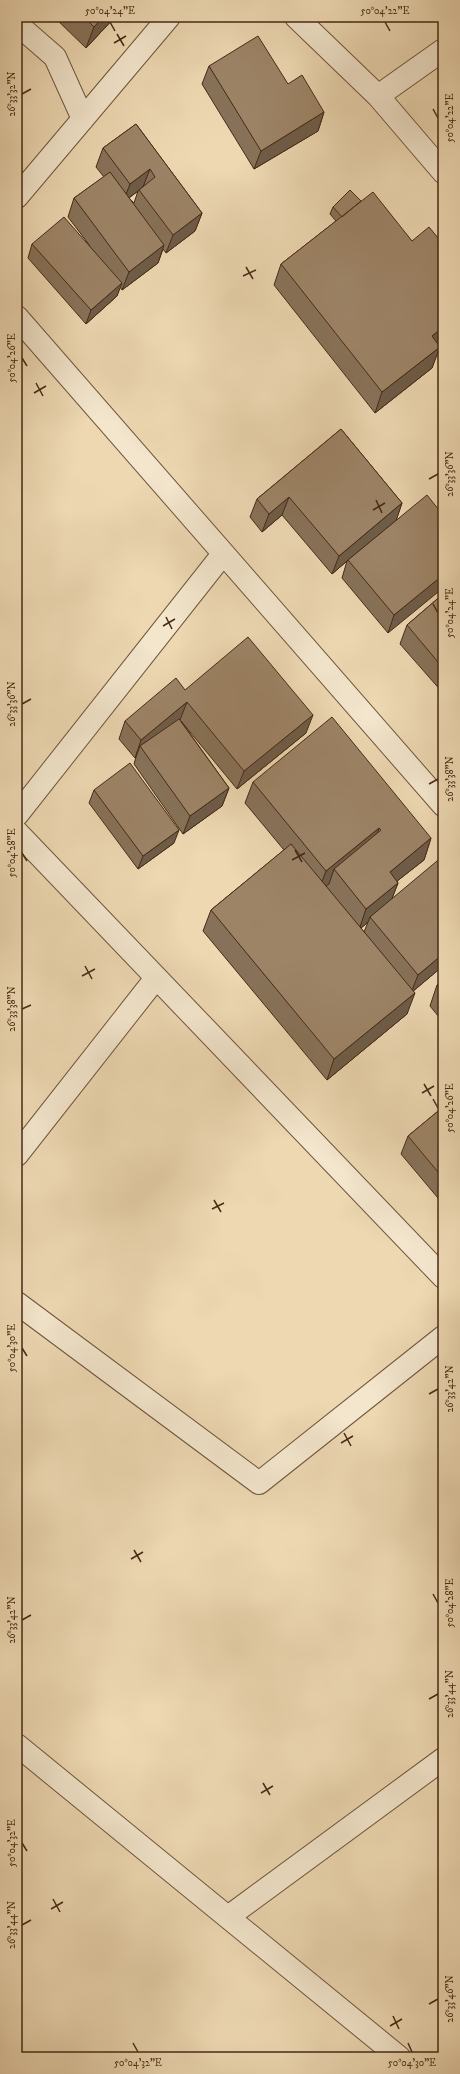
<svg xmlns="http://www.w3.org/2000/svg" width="460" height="2074" font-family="'IM FELL DW Pica',serif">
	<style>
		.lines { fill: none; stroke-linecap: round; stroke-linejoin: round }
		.minor-casing { stroke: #70553c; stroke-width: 24 }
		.minor { stroke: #f3e6cd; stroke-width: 22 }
		.wall { fill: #877259; stroke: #472915; fill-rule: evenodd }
		.shaded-wall { fill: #6e5c48; stroke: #472915 }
		.building { fill: #9d8467; stroke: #472915 }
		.ticks { fill: none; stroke: #472915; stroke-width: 1.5 }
		.neatline { fill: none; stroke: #472915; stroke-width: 1.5 }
		.ticks-label { font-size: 10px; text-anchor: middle; fill: #472915 }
	</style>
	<rect width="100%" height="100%" fill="#edd8b2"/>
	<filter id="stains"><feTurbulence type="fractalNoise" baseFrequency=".005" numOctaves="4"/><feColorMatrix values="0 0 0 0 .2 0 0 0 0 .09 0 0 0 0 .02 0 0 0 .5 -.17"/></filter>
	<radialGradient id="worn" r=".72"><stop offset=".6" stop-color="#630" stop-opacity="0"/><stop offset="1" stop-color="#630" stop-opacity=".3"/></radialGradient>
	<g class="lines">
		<!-- minor casing -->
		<g class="minor-casing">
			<path id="minor" d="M296 17 378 96 443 172
				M17 24 55 57 83 119
				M378 96 443 50
				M17 197 169 17
				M17 317 443 805
				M17 815 223 554
				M17 832 443 1277
				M17 1155 156 978
				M17 1303 259 1483 443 1337
				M17 1745 399 2057
				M228 1917 443 1759"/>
		</g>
		<!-- minor -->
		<use href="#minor" class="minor"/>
	</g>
	<!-- wall -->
	<path class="wall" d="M54 17H115L86 48Z
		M209 66 288 84 324 112 318 131 254 169 202 84Z
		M136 124 202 213 195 231 166 253 163 249 158 263 122 290 120 287 117 296 86 324 28 258 32 244 90 246 68 217 74 198 104 177 96 167 103 148ZM138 191 134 203 129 198Z
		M361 201 412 241 443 244V342L439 346 432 368 375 413 274 285 281 264 336 221 330 214 333 207Z
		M341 429 402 503 396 520 443 515 388 633 342 578 347 561 332 574 282 515 262 532 250 517 257 499Z
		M443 594V693L400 644 407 625Z
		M185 690 306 733 237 789 181 721 229 788 222 806 183 834 134 764 136 757 135 758 119 739 125 721Z
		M253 782 431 838 424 860 397 881 398 883 392 898 443 966 413 991 407 1014 327 1080 203 931 211 910 284 850 245 803ZM368 922 364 932 361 928Z
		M94 790 174 843 138 869 89 803Z
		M443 980V1022L430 1006 437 985Z
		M443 1107V1204L401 1154 408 1136Z
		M443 1210V1220L441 1217Z"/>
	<!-- shaded-wall -->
	<path class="shaded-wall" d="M103 17H115L86 48 94 27Z
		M324 112 318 131 254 169 261 151Z
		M150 169 143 187 139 190 138 191 123 202 130 184Z
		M202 213 195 231 166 253 173 235Z
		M164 245 158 263 122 290 129 272Z
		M122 283 117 296 86 324 91 310Z
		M443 327V342L424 357 432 336Z
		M440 347 432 368 375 413 382 392Z
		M289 497 282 515 262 532 269 514Z
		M402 503 396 521 348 560 347 561 332 574 339 556Z
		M443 575V588L388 633 394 615Z
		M187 702 180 720 140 746 136 757 135 758 141 740Z
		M313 715 306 733 237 789 244 771Z
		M229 788 222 806 183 834 190 816Z
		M379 828 372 849 334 869 329 884 318 892 326 871Z
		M179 830 174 843 138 869 143 856Z
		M431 838 424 860 382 893 390 872Z
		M398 883 390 904 370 917 368 922 359 930 366 909Z
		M443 954V966L411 993 418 975Z
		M415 993 407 1014 327 1080 334 1059Z"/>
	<!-- building -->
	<path class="building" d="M84 17H103L94 27Z
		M258 36 288 84 302 75 324 112 261 151 209 66Z
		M136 124 202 213 173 235 139 190 155 177 150 169 130 184 103 148Z
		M110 172 164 245 129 272 74 198Z
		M350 190 361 201 342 217 333 207Z
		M373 192 412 241 429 227 443 244V327L432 336 440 347 382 392 281 264Z
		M64 217 122 283 91 310 32 244Z
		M341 429 402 503 339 556 289 497 269 514 257 499Z
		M427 495 443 515V575L394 615 348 560Z
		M443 594V668L407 625Z
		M248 637 313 715 244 771 187 702 141 740 125 721 176 678 185 690Z
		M332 717 431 838 390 872 398 883 366 909 334 869 381 830 379 828 326 871 253 782Z
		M179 719 229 788 190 816 140 746Z
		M130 763 179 830 143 856 94 790Z
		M291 844 415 993 334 1059 211 910Z
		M443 856V954L418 975 370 917Z
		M443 980V991L437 985Z
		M443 1107V1178L408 1136Z"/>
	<!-- ticks -->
	<path class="ticks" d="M110 22 115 31M385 22 390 31M117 34 124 46M114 43 126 36M22 94 31 89M433 109 438 118M246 267 253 279M243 276 256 270M22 358 27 366M36 383 43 396M34 393 46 386M429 479 438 474M376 500 382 513M373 510 385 503M433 604 438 613M166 617 172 629M163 626 175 619M22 704 31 699M429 784 438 779M295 850 302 862M22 853 27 861M292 860 305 853M85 966 92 979M82 976 95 969M22 1009 31 1005M424 1084 431 1096M422 1093 434 1086M433 1099 438 1108M214 1200 221 1212M212 1209 224 1203M22 1348 27 1356M429 1394 438 1389M344 1433 351 1446M341 1443 353 1436M134 1550 141 1562M131 1559 143 1552M433 1594 438 1603M22 1620 31 1615M429 1699 438 1694M263 1783 270 1795M261 1793 273 1786M22 1843 27 1851M53 1899 60 1912M51 1909 63 1902M22 1925 31 1920M429 2004 438 1999M393 2016 399 2029M390 2026 402 2019M133 2043 138 2052M408 2043 412 2052"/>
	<!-- margin -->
	<rect width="460" height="2074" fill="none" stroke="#edd8b2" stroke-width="44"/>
	<rect x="22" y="22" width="416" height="2030" class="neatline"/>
	<g class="ticks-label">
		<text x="110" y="14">50°04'24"E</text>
		<text x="385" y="14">50°04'22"E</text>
		<text transform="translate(11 94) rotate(-90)" y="4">26°33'32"N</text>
		<text transform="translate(449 118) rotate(-90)" y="4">50°04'22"E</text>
		<text transform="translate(11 358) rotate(-90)" y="4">50°04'26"E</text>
		<text transform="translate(449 474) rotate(-90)" y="4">26°33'36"N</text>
		<text transform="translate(449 613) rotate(-90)" y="4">50°04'24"E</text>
		<text transform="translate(11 704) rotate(-90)" y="4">26°33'36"N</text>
		<text transform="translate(449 779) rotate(-90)" y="4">26°33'38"N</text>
		<text transform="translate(11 853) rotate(-90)" y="4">50°04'28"E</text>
		<text transform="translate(11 1009) rotate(-90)" y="4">26°33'38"N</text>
		<text transform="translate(449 1108) rotate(-90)" y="4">50°04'26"E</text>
		<text transform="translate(11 1348) rotate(-90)" y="4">50°04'30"E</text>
		<text transform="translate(449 1389) rotate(-90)" y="4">26°33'42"N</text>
		<text transform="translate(449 1603) rotate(-90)" y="4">50°04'28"E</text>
		<text transform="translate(11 1620) rotate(-90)" y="4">26°33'42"N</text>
		<text transform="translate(449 1694) rotate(-90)" y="4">26°33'44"N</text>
		<text transform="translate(11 1843) rotate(-90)" y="4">50°04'32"E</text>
		<text transform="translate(11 1925) rotate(-90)" y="4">26°33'44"N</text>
		<text transform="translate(449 1999) rotate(-90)" y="4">26°33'46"N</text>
		<text x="138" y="2066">50°04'32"E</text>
		<text x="412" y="2066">50°04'30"E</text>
	</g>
	<rect width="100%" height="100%" filter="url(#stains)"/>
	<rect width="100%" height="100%" fill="url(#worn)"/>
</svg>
